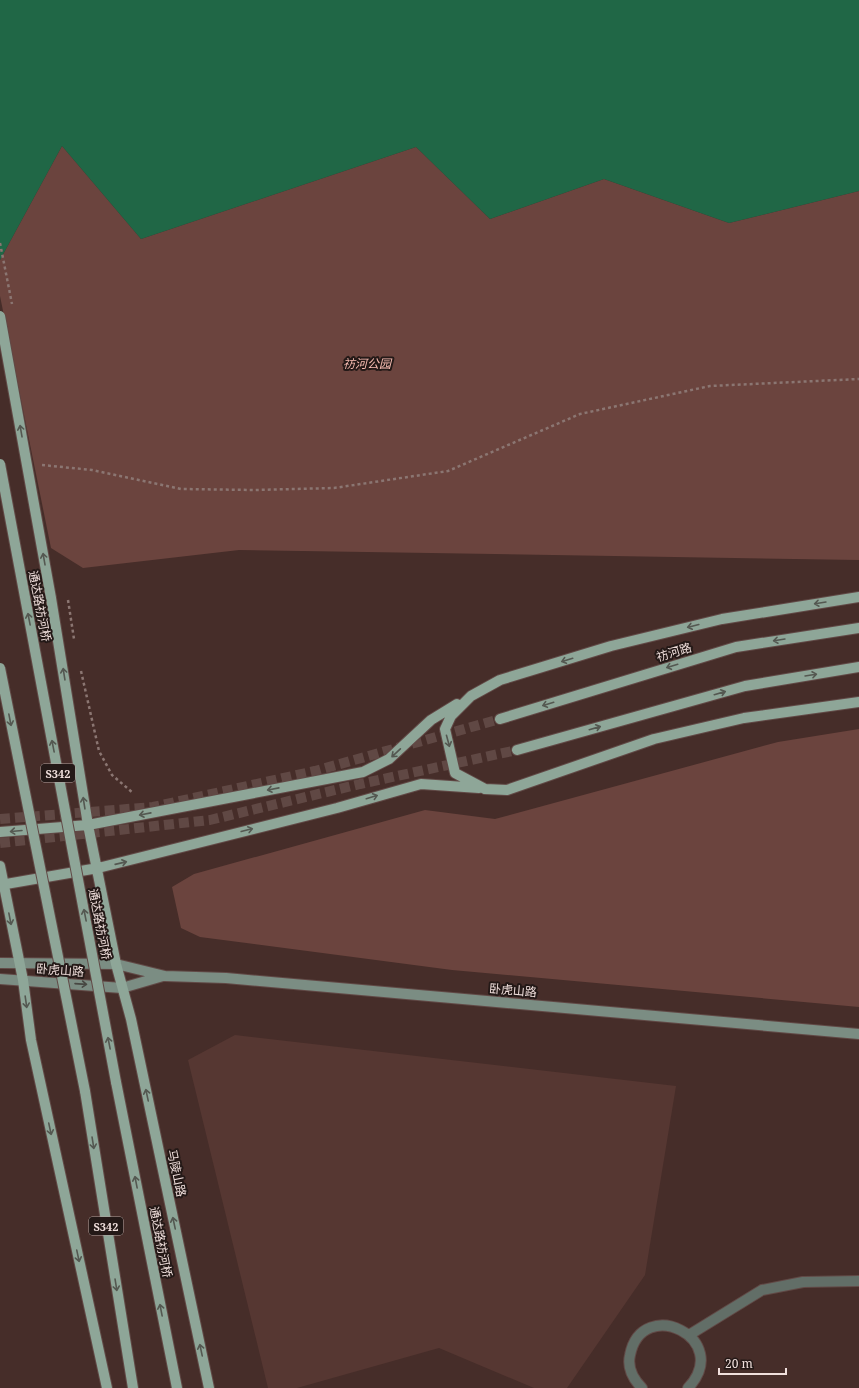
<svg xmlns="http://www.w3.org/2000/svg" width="859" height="1388" font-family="'Noto Serif','Noto Sans SC',serif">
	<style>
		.built { fill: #563732 }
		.green { fill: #6b443e }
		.water { fill: #206746 }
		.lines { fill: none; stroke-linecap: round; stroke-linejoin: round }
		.primary-tunnel { stroke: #604844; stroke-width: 10; stroke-dasharray: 10 5; stroke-linecap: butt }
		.street-casing { stroke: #614946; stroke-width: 12 }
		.secondary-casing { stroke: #614946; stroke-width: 12 }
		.primary-casing { stroke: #614946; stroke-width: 12 }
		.path { stroke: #8b7672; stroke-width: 2.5; stroke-dasharray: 3 3; stroke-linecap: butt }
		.street { stroke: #626e67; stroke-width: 10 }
		.secondary { stroke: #7b8d83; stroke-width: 10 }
		.primary { stroke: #8ea698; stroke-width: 10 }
		.primary-bridge-casing { stroke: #614946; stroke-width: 12; stroke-linecap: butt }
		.path-bridge { stroke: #8b7672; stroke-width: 2.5; stroke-dasharray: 3 3; stroke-linecap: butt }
		.primary-bridge { stroke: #8ea698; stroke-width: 10 }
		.oneway { stroke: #545851 }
		.oneway2 { stroke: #474742 }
		.labels { text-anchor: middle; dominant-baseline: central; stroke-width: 4; stroke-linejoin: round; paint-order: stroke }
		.shield { fill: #241917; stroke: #b3a4a1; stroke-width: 1 }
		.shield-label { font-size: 11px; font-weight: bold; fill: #f0dfdc }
		.park-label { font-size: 12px; font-style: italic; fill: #f9bdb3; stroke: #241917 }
		.street-label { font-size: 12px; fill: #f0dfdc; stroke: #241917 }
	</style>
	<rect width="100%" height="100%" fill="#462d29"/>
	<!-- built -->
	<path class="built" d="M235 1035 676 1086 645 1275 567 1388H534L439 1348 297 1388H268L188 1060Z"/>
	<!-- green -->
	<path class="green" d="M62 146 141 239 416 147 490 219 604 179 729 223 859 191V560L239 550 83 568 51 548 0 296V260Z
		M859 729V1007L452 970 200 937 181 928 172 887 194 874 425 810 495 819 778 742Z"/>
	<!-- water -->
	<path class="water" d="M0 0H859V191L729 223 604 179 490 219 416 147 141 239 62 146 0 260Z"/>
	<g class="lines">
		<!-- primary-tunnel -->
		<path class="primary-tunnel" d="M0 819 153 807 315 771 500 719
			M0 843 210 820 360 784 517 750"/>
		<!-- street casing -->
		<g class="street-casing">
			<path id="street" d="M689 1335 762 1290 803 1282 859 1281
				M642 1388C633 1379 627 1368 630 1355 642 1294 734 1339 688 1388"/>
		</g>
		<!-- secondary casing -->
		<g class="secondary-casing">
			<path id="secondary" d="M0 963 116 964 165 976 226 978 859 1034
				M0 979 122 988 163 976"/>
		</g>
		<!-- primary casing -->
		<g class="primary-casing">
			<path id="primary" d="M859 597 722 619 611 646 500 680 471 696 451 716 445 729 455 773 485 789 507 790 654 739 744 718 859 702
				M51 598 88 825 116 964 131 1019 209 1388
				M500 719 736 647 859 628
				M517 750 745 686 859 667
				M0 832 88 825 363 772 389 759 431 720 457 704
				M0 866 23 980 31 1040 107 1388
				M0 885 98 868 146 856 337 808 421 784 479 788
				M116 1082 177 1388
				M85 1091 133 1388"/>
		</g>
		<!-- path -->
		<path class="path" d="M42 465 92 470 181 489 254 490 334 488 448 471 580 414 710 386 859 379
			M81 671 99 751 112 775 133 793"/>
		<!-- street -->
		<use href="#street" class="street"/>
		<!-- secondary -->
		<use href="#secondary" class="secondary"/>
		<!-- primary -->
		<use href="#primary" class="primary"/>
		<!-- primary-bridge casing -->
		<g class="primary-bridge-casing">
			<path id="primary-bridge" d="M0 316 51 598
				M0 464 116 1082
				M0 668 85 1091"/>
		</g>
		<!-- path-bridge -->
		<path class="path-bridge" d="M0 243 12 304
			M68 600 74 639"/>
		<!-- primary-bridge -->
		<use href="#primary-bridge" class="primary-bridge"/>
	</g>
	<!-- one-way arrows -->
	<defs><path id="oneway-shaft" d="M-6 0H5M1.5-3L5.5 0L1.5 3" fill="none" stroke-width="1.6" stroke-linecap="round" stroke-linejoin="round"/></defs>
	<g class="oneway">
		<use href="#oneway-shaft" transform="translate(21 431) rotate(-100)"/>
		<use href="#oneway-shaft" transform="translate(44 559) rotate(-100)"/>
		<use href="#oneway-shaft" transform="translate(820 603) rotate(171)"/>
		<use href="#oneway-shaft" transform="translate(29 619) rotate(-101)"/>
		<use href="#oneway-shaft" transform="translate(693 626) rotate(166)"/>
		<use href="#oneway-shaft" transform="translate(779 640) rotate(171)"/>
		<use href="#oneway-shaft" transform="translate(567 660) rotate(163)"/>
		<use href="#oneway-shaft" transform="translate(672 666) rotate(163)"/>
		<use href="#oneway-shaft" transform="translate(64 674) rotate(-99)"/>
		<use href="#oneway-shaft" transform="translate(811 675) rotate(-9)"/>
		<use href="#oneway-shaft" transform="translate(720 693) rotate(-16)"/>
		<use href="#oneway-shaft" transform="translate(548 704) rotate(163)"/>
		<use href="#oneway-shaft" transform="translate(10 720) rotate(79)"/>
		<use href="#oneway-shaft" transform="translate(595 728) rotate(-16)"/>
		<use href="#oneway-shaft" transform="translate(448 741) rotate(75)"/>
		<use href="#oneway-shaft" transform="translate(53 746) rotate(-101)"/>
		<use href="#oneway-shaft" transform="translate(396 753) rotate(137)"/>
		<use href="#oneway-shaft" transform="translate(273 789) rotate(169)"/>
		<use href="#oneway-shaft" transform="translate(372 797) rotate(-17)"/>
		<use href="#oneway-shaft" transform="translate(84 803) rotate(-99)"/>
		<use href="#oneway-shaft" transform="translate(145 814) rotate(169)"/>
		<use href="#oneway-shaft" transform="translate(247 830) rotate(-14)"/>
		<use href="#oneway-shaft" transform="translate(16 831) rotate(175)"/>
		<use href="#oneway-shaft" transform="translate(121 863) rotate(-13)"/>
		<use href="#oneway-shaft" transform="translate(85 915) rotate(-101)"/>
		<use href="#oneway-shaft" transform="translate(10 919) rotate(79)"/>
		<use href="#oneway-shaft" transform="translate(26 1002) rotate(82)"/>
		<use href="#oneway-shaft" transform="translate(109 1043) rotate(-101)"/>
		<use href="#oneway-shaft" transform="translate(147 1095) rotate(-102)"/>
		<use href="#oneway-shaft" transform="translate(50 1129) rotate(78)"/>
		<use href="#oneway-shaft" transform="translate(93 1143) rotate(81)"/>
		<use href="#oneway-shaft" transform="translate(136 1182) rotate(-101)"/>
		<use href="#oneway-shaft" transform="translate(174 1223) rotate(-102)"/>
		<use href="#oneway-shaft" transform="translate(78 1256) rotate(78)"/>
		<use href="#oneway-shaft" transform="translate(116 1285) rotate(81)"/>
		<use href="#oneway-shaft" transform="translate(161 1310) rotate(-101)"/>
		<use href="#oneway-shaft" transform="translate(201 1350) rotate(-102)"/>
	</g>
	<use class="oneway2" href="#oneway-shaft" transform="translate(81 984) rotate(4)"/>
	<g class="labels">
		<!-- shield labels -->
		<g class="shield">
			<rect x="41" y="764" width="34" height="18" rx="3"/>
			<rect x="89" y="1217" width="34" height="18" rx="3"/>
		</g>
		<g class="shield-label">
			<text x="58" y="773">S342</text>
			<text x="106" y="1226">S342</text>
		</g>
		<!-- park labels -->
		<g class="park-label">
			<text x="367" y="363">祊河公园</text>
		</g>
		<!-- street labels -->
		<g class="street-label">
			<text transform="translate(40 606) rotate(79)">通达路祊河桥</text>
			<text transform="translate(674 652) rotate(-17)">祊河路</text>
			<text transform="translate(100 924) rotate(79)">通达路祊河桥</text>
			<text transform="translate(60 970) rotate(4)">卧虎山路</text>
			<text transform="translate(513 990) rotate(5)">卧虎山路</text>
			<text transform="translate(177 1173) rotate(78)">马陵山路</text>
			<text transform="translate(161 1242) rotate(79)">通达路祊河桥</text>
		</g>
	</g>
	<!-- scale -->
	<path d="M719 1368v6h67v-6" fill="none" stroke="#f0dfdc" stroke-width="2"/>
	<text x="725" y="1368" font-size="12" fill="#f0dfdc" stroke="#241917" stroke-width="3" paint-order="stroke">20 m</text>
</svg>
